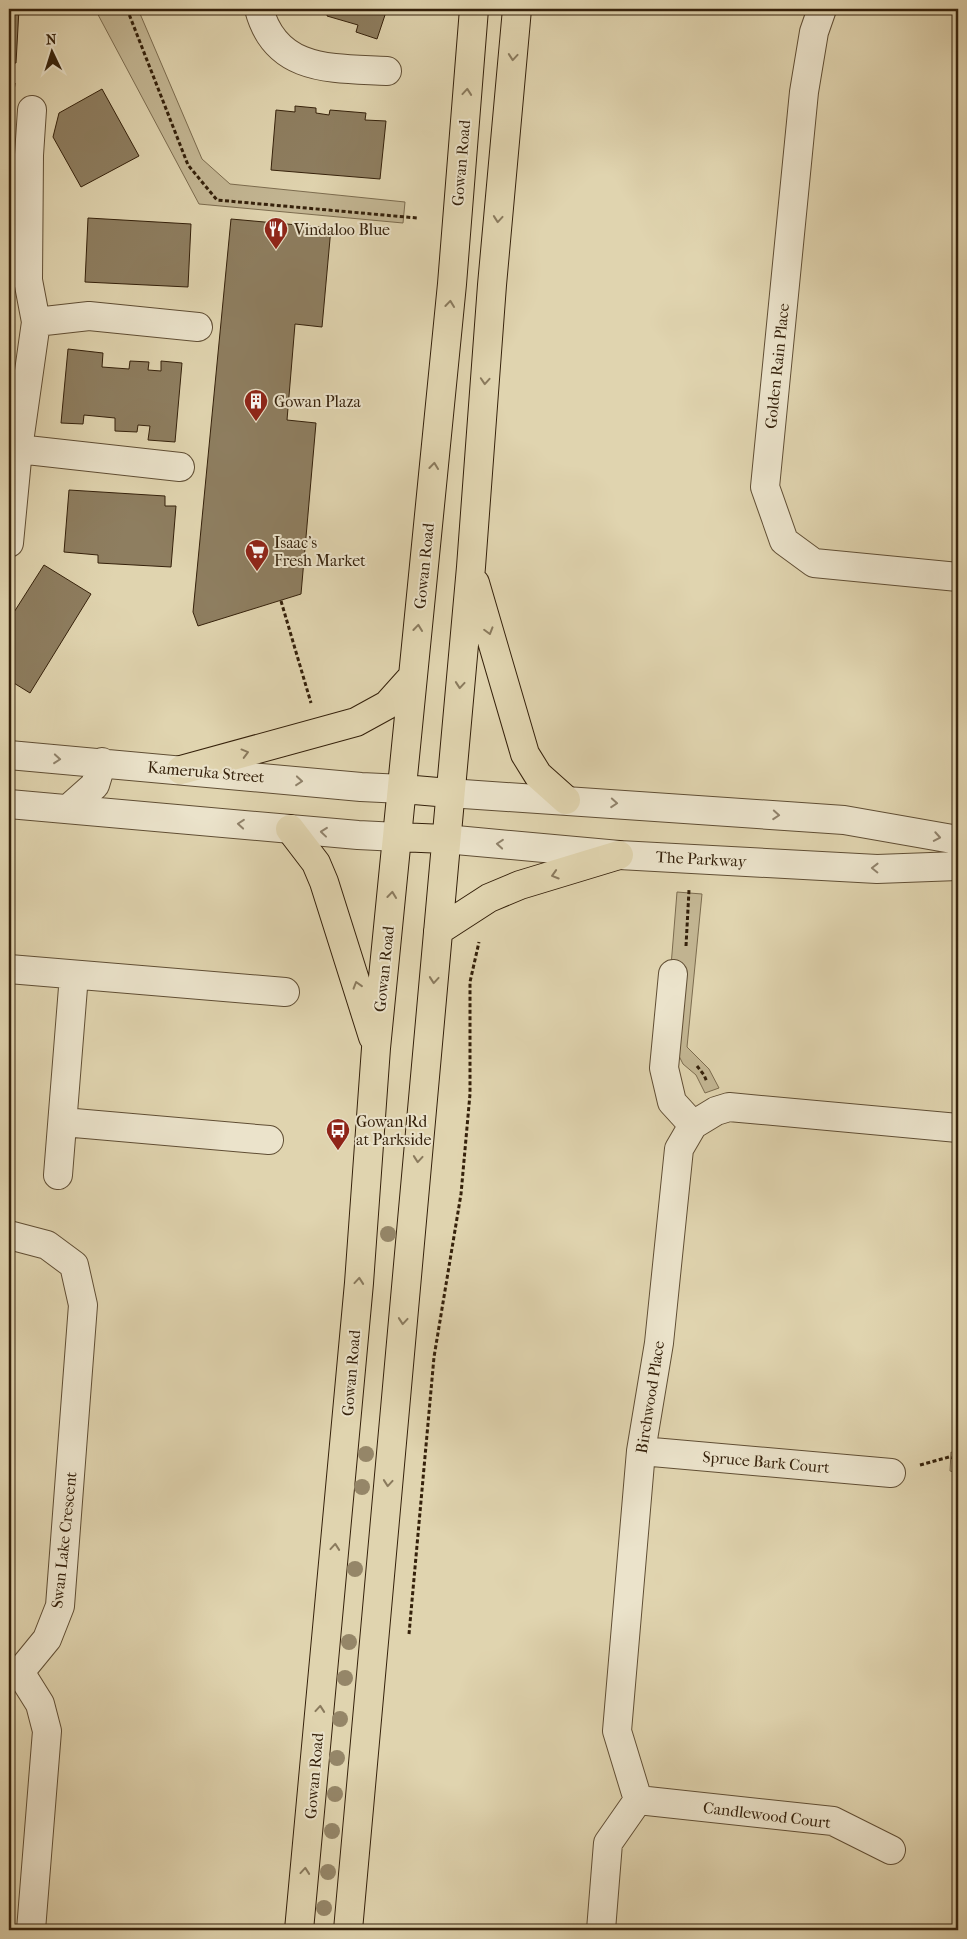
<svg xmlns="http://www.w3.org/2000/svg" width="967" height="1939" font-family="'IM FELL French Canon',serif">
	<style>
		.green { fill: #c3b693; stroke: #7c6c4f }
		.building { fill: #8e7e60; stroke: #35210b }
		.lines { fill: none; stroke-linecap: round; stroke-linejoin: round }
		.minor-casing { stroke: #604e34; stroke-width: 30 }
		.major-casing { stroke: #35210b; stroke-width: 30 }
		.path { stroke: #35210b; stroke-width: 3; stroke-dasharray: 4 2.5; stroke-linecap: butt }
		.minor { stroke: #ebe3cb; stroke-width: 28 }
		.major { stroke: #e0d4af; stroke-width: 28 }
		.tree { fill: #958668 }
		.oneway { stroke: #8a7a5d }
		.oneway2 { stroke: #90826b }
		.labels { text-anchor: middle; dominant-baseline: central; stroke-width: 4; stroke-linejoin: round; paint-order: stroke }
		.street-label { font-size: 16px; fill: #35210b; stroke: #ebe3cb }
		.poi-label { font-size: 16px; fill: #35210b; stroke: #ebe3cb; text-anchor: start }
	</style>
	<rect width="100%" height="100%" fill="#e0d4af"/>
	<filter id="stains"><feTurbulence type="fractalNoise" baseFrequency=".004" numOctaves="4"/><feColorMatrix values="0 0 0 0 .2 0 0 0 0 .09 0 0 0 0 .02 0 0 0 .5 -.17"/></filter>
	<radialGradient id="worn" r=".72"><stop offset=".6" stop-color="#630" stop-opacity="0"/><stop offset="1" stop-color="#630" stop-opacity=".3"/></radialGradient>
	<!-- green -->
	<path class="green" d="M95 9H138L202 159 230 184 405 202 403 223 199 204Z
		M677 892 702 894 687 1047 709 1069 719 1088 705 1093 696 1075 683 1064 678 1054 671 966Z
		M951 1452 958 1454V1473L950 1471Z"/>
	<!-- building -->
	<path class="building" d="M9 9H19L16 63H9Z
		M324 9H387L377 39 356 32 358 25 327 16 328 10Z
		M9 82 15 83 9 138Z
		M102 89 139 156 81 187 53 137 59 113Z
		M295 106 316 108V113L329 115 330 110 366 113 365 120 386 121 380 179 271 170 276 110 295 112Z
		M88 218 191 224 188 287 85 282Z
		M231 219 331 228 322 327 295 324 287 420 316 423 301 594 198 626 193 612Z
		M68 349 103 353 102 367 129 369 130 361 149 362 148 370 161 371V361L182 363 175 442 148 440 150 426 138 425 137 432 115 431V418L84 415 83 424 61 423Z
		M69 490 165 496V506H176L171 567 98 563V555L64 552Z
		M44 565 91 594 30 693 9 680V620Z"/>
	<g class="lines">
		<!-- minor casing -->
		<g class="minor-casing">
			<path id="minor" d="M259 9C276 73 333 68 387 71
				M822 9 814 32 804 92 765 487 784 541 814 563 958 577
				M36 322 89 316 198 327
				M18 449 180 467
				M9 543 18 449 36 322 28 280 29 155 32 110
				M9 755 361 787 403 789
				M449 793 844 820 958 840
				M9 804 358 835 398 837
				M68 809 95 785 102 762
				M445 839 619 855 877 869 958 866
				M9 969 285 992
				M673 974 664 1068 672 1102 693 1125
				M63 1122 269 1140
				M58 1175 74 975
				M9 1235 47 1245 74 1265 83 1305 60 1606 47 1639 20 1672 40 1704 47 1731 31 1930
				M641 1451 891 1473
				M638 1800 833 1821 891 1850
				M601 1930 608 1843 638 1800 617 1731 641 1451 659 1343 679 1149 693 1125 716 1111 729 1107 958 1128"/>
		</g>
		<!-- major casing -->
		<g class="major-casing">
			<path id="major" d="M475 583 525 754 538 775 566 800
				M181 770 356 722 387 705 413 676
				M403 789 449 793
				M290 829 316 863 324 882 373 1037
				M398 837 445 839
				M438 931 489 898 520 885 619 855
				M299 1930 359 1283 376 1048 452 284 474 9
				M348 1930 471 567 492 285 517 9"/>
		</g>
		<!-- path -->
		<path class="path" d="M127 9 188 165 217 200 417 218
			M281 601 311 703
			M686 946 689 890
			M697 1066 704 1075 707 1082
			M920 1465 949 1457 958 1459
			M409 1634 434 1357 461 1194 470 1094V982L479 942"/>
		<!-- minor -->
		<use href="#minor" class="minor"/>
		<!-- major -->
		<use href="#major" class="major"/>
	</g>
	<!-- trees -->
	<g class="tree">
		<circle cx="388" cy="1234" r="8"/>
		<circle cx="366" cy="1454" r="8"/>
		<circle cx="362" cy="1487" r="8"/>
		<circle cx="355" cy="1569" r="8"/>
		<circle cx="349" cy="1642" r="8"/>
		<circle cx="345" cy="1678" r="8"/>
		<circle cx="340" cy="1719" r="8"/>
		<circle cx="337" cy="1758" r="8"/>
		<circle cx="335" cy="1794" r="8"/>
		<circle cx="332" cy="1831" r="8"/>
		<circle cx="328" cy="1872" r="8"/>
		<circle cx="324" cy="1908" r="8"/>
	</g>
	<!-- one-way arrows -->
	<defs><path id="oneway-chevron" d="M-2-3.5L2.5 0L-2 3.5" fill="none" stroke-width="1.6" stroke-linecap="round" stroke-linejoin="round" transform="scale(1.25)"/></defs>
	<g class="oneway">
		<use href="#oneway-chevron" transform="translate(513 57) rotate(95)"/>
		<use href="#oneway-chevron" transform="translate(467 92) rotate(-85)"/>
		<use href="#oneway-chevron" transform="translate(498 219) rotate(95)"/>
		<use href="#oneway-chevron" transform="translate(450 304) rotate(-84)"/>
		<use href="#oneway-chevron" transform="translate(485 381) rotate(94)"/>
		<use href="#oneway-chevron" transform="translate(434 466) rotate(-84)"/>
		<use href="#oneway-chevron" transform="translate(418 628) rotate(-84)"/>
		<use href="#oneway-chevron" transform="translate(489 631) rotate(74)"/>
		<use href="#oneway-chevron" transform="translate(460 685) rotate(95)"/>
		<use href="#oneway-chevron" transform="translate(245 753) rotate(-15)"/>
		<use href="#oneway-chevron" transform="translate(555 875) rotate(163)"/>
		<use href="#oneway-chevron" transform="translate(392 895) rotate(-84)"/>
		<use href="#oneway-chevron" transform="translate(434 980) rotate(95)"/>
		<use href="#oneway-chevron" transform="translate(357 985) rotate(-107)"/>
		<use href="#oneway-chevron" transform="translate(418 1159) rotate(95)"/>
		<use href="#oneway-chevron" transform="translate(359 1281) rotate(-85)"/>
		<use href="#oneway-chevron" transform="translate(403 1321) rotate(95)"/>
		<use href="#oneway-chevron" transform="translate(388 1483) rotate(95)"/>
		<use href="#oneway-chevron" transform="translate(335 1547) rotate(-85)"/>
		<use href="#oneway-chevron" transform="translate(320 1709) rotate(-85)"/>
		<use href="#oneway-chevron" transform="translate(305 1871) rotate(-85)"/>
	</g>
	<g class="oneway2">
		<use href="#oneway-chevron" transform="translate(57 759) rotate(5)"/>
		<use href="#oneway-chevron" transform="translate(299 781) rotate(5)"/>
		<use href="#oneway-chevron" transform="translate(614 803) rotate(4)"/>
		<use href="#oneway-chevron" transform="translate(776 815) rotate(4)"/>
		<use href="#oneway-chevron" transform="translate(241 824) rotate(-175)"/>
		<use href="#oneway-chevron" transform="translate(324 832) rotate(-174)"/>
		<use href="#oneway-chevron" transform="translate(937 837) rotate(10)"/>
		<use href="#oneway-chevron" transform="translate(500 844) rotate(-175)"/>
		<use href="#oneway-chevron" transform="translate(875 868) rotate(-179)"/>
	</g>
	<!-- icons -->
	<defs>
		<g id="restaurant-pin" transform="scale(1.25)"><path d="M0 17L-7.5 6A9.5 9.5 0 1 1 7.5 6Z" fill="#8f2418" stroke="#ebe3cb"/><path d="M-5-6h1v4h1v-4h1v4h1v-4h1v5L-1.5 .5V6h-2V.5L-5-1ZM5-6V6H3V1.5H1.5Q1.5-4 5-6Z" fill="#fff"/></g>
		<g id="building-pin" transform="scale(1.25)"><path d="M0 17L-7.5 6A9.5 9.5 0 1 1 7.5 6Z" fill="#8f2418" stroke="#ebe3cb"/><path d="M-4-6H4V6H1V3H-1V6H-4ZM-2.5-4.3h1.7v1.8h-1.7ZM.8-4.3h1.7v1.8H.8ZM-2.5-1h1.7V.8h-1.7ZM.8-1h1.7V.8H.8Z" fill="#fff"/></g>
		<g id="supermarket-pin" transform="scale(1.25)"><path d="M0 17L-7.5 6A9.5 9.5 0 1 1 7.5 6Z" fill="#8f2418" stroke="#ebe3cb"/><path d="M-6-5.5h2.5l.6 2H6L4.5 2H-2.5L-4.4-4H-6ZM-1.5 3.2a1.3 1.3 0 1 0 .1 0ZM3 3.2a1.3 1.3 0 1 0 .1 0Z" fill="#fff"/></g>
		<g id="bus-pin" transform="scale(1.25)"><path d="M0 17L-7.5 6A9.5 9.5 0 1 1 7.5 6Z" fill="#8f2418" stroke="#ebe3cb"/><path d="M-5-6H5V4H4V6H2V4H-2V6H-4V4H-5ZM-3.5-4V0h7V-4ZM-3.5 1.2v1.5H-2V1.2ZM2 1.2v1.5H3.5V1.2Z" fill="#fff"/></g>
	</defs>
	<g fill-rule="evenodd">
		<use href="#restaurant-pin" x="276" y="229"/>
		<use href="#building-pin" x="256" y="401"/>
		<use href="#supermarket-pin" x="257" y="551"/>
		<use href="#bus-pin" x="338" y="1130"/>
	</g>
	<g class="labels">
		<!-- street labels -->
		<g class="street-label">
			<text transform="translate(461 163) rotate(-85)">Gowan Road</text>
			<text transform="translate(777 366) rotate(-84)">Golden Rain Place</text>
			<text transform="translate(424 566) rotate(-84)">Gowan Road</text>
			<text transform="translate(206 772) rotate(5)">Kameruka Street</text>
			<text transform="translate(701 859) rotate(3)">The Parkway</text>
			<text transform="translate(384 969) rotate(-84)">Gowan Road</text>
			<text transform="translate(351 1373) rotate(-85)">Gowan Road</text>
			<text transform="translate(650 1397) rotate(-81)">Birchwood Place</text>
			<text transform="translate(766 1462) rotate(5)">Spruce Bark Court</text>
			<text transform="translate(64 1540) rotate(-84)">Swan Lake Crescent</text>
			<text transform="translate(314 1776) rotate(-85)">Gowan Road</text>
			<text transform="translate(767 1815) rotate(7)">Candlewood Court</text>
		</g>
		<!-- poi labels -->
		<g class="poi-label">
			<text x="294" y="229">Vindaloo Blue</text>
			<text x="274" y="401">Gowan Plaza</text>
			<text x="274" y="542">Isaac's<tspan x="274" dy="18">Fresh Market</tspan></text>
			<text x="356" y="1121">Gowan Rd<tspan x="356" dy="18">at Parkside</tspan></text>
		</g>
	</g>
	<!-- margin -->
	<rect width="967" height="1939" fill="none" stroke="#e0d4af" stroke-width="30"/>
	<rect x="10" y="10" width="947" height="1919" fill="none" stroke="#35210b" stroke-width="2.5"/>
	<rect x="15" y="15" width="937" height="1909" fill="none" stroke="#35210b"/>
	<!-- north arrow -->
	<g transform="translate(52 52) rotate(356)" stroke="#ebe3cb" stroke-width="4" paint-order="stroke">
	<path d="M0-4L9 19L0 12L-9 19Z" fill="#35210b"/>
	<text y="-8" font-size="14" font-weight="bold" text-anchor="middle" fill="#35210b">N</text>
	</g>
	<rect width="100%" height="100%" filter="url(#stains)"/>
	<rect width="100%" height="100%" fill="url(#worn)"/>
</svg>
